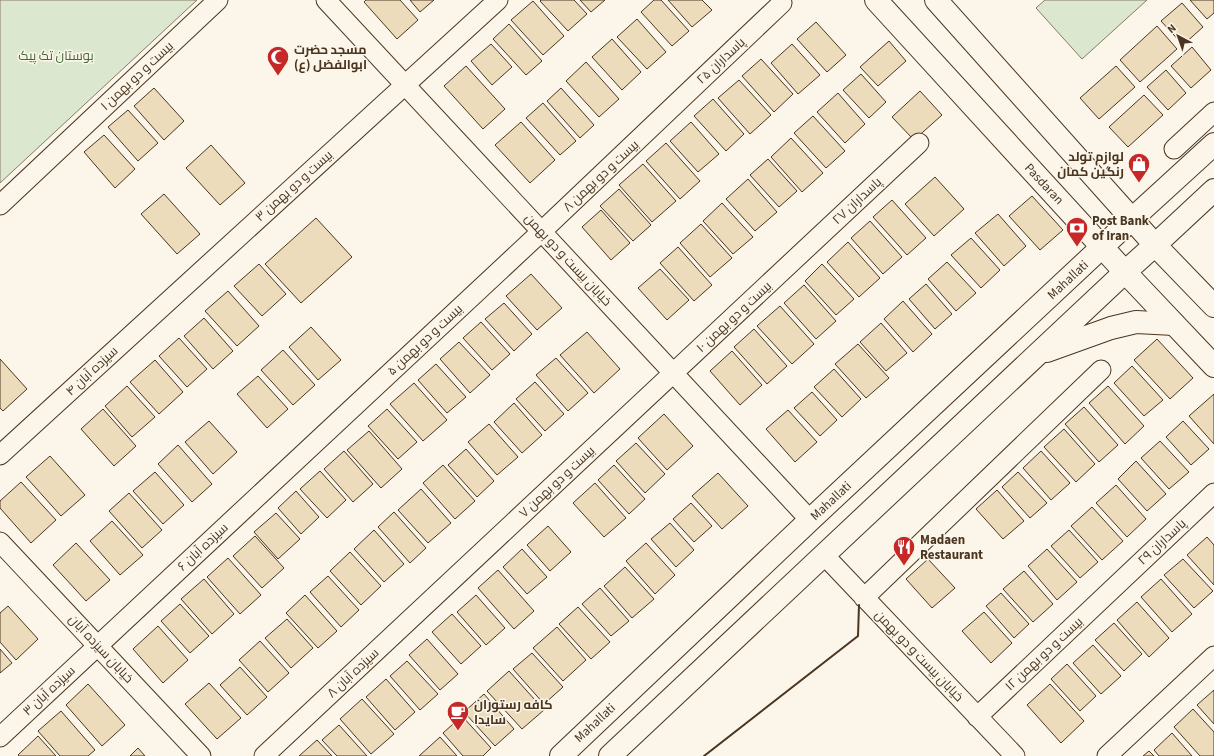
<svg xmlns="http://www.w3.org/2000/svg" width="1214" height="756" font-family="'Source Sans 3',Cairo,sans-serif">
	<style>
		.green { fill: #dce7d0; stroke: #887966 }
		.building { fill: #ecdcbc; stroke: #4a3520 }
		.lines { fill: none; stroke-linecap: round; stroke-linejoin: round }
		.minor-casing { stroke: #4a3520; stroke-width: 21 }
		.secondary-casing { stroke: #4a3520; stroke-width: 24 }
		.primary-casing { stroke: #4a3520; stroke-width: 24 }
		.minor { stroke: #fbf6e9; stroke-width: 19 }
		.secondary { stroke: #fbf6e9; stroke-width: 22 }
		.primary { stroke: #fbf6e9; stroke-width: 22 }
		.wall { stroke: #4a3520; stroke-width: 2 }
		.labels { text-anchor: middle; dominant-baseline: central; stroke-width: 3; stroke-linejoin: round; paint-order: stroke }
		.poi-label { font-size: 13px; font-weight: bold; fill: #4a3520; stroke: #fbf6e9; text-anchor: start }
		.park-label { font-size: 13px; fill: #436837; stroke: #fbf6e9 }
		.street-label { font-size: 13px; fill: #4a3520; stroke: #fbf6e9 }
	</style>
	<rect width="100%" height="100%" fill="#fbf6e9"/>
	<!-- green -->
	<path class="green" d="M0 0H197L0 183Z
		M1045 0H1147L1082 59 1036 8Z"/>
	<!-- building -->
	<path class="building" d="M366 0H400L418 20 397 39 364 2Z
		M410 0H434L420 12Z
		M541 0H574L587 14 568 31 540 1Z
		M580 0H605L591 12Z
		M654 0H661L689 31 672 46 641 12Z
		M668 0H702L712 10 692 27Z
		M1190 0H1214V13L1207 19Z
		M533 1 564 36 543 55 511 20Z
		M1182 3 1203 27 1183 45 1161 21Z
		M637 19 666 52 647 69 617 37Z
		M816 22 846 55 827 72 797 39Z
		M509 24 542 61 526 75 493 39Z
		M1157 26 1177 49 1140 82 1120 60Z
		M612 39 641 72 622 90 592 57Z
		M889 41 906 61 878 86 860 67Z
		M491 44 512 67 492 85 471 61Z
		M792 44 820 75 798 94 771 63Z
		M1192 47 1211 70 1191 88 1171 66Z
		M761 59 793 94 774 112 742 76Z
		M586 62 619 99 599 117 566 81Z
		M466 66 505 109 483 129 444 86Z
		M1116 66 1135 87 1099 119 1080 98Z
		M1166 70 1186 93 1168 110 1147 87Z
		M861 74 886 102 869 118 843 90Z
		M739 80 771 115 750 134 718 98Z
		M154 88 184 121 164 140 134 106Z
		M561 88 594 125 580 138 547 101Z
		M920 91 942 115 914 140 892 117Z
		M838 93 865 124 845 143 817 112Z
		M1144 95 1163 115 1128 147 1109 127Z
		M713 99 744 134 726 151 694 116Z
		M543 103 576 141 560 155 526 118Z
		M128 110 158 143 138 161 108 127Z
		M813 116 845 151 826 168 794 133Z
		M521 122 555 160 530 183 495 145Z
		M691 122 719 154 698 172 670 141Z
		M104 135 135 169 115 188 84 152Z
		M791 138 823 173 802 192 771 157Z
		M666 143 700 181 680 199 646 161Z
		M211 145 245 183 220 205 186 168Z
		M768 159 797 191 779 207 750 175Z
		M643 164 676 201 652 222 619 185Z
		M935 177 964 209 934 236 905 204Z
		M748 179 777 212 755 231 726 199Z
		M619 189 651 225 633 241 600 206Z
		M164 194 200 234 177 254 141 214Z
		M1032 196 1063 230 1040 250 1009 216Z
		M892 200 926 238 907 255 873 217Z
		M722 203 753 237 733 254 703 221Z
		M601 210 630 243 611 260 582 227Z
		M998 214 1026 246 1004 266 975 233Z
		M316 218 352 257 301 303 265 264Z
		M870 221 902 257 883 274 851 238Z
		M701 224 732 258 710 277 680 243Z
		M971 238 1000 270 981 288 951 255Z
		M848 242 880 278 859 297 827 262Z
		M678 247 712 285 694 301 660 263Z
		M947 262 976 293 956 311 928 279Z
		M259 264 286 294 262 316 234 286Z
		M822 264 854 299 836 315 805 281Z
		M660 269 689 300 667 320 638 288Z
		M531 274 562 308 537 330 506 296Z
		M926 284 952 314 935 329 909 299Z
		M804 285 836 321 816 339 784 303Z
		M228 291 259 326 237 346 205 311Z
		M903 301 932 334 913 352 884 319Z
		M504 303 532 334 514 351 485 319Z
		M780 306 814 344 792 364 757 326Z
		M204 318 233 351 213 369 184 336Z
		M481 322 510 354 492 370 463 338Z
		M881 323 907 353 886 371 860 342Z
		M311 327 341 360 318 380 289 347Z
		M754 329 787 366 767 384 734 347Z
		M587 332 620 369 594 393 560 355Z
		M179 338 207 369 187 387 159 356Z
		M1157 339 1193 378 1170 399 1134 360Z
		M459 342 490 375 470 393 440 359Z
		M858 344 889 378 866 398 835 364Z
		M283 350 315 385 293 405 261 370Z
		M732 351 762 385 740 405 710 371Z
		M556 358 588 393 568 411 536 375Z
		M0 359 27 389 3 411 0 408Z
		M155 360 183 392 159 414 130 382Z
		M436 364 466 397 447 413 418 380Z
		M1132 366 1163 400 1144 416 1114 383Z
		M834 369 861 399 842 417 814 387Z
		M258 376 288 409 267 428 237 394Z
		M535 382 564 414 545 431 516 399Z
		M414 383 447 420 423 441 390 404Z
		M127 386 155 417 132 437 105 406Z
		M1108 386 1144 426 1125 444 1089 403Z
		M812 392 837 420 820 436 794 408Z
		M1214 394V444L1189 416Z
		M514 403 542 435 522 453 494 422Z
		M1084 407 1118 445 1099 462 1065 424Z
		M103 409 136 446 114 466 81 429Z
		M387 409 417 442 398 459 368 426Z
		M788 410 817 442 795 462 766 429Z
		M664 414 693 446 667 470 638 438Z
		M209 421 237 452 213 474 185 442Z
		M1183 421 1209 449 1191 465 1166 437Z
		M489 424 518 457 497 475 468 442Z
		M1064 429 1095 464 1076 482 1044 447Z
		M369 431 402 469 381 488 347 450Z
		M1160 441 1189 472 1169 489 1141 458Z
		M636 443 665 474 645 493 616 461Z
		M178 445 212 484 192 502 158 464Z
		M466 449 494 481 477 497 448 465Z
		M344 451 373 484 353 502 324 469Z
		M1041 451 1070 483 1051 500 1023 468Z
		M50 456 85 495 61 516 26 477Z
		M1136 461 1166 494 1147 511 1118 479Z
		M443 465 475 501 455 519 423 483Z
		M614 465 645 499 629 514 598 480Z
		M320 471 346 500 327 518 300 489Z
		M155 472 184 505 163 524 133 491Z
		M1018 472 1047 503 1030 518 1002 487Z
		M718 473 748 506 722 529 692 496Z
		M21 482 56 520 31 543 0 508V501Z
		M595 483 626 518 604 537 573 503Z
		M1116 485 1146 519 1127 537 1096 503Z
		M421 489 451 523 428 543 398 510Z
		M997 490 1024 521 1003 539 976 509Z
		M296 491 319 517 301 534 278 508Z
		M129 493 162 530 142 548 109 511Z
		M691 503 712 526 694 542 673 519Z
		M1092 507 1123 541 1102 560 1071 526Z
		M394 512 426 548 410 563 378 527Z
		M276 513 300 539 278 559 254 532Z
		M112 521 143 555 120 575 90 541Z
		M670 523 694 550 676 567 651 539Z
		M548 526 571 552 550 571 527 545Z
		M374 530 404 564 384 582 354 549Z
		M1069 530 1098 562 1080 578 1051 546Z
		M255 536 284 568 262 588 233 556Z
		M1207 537 1214 545V585L1187 555Z
		M76 543 110 580 86 601 53 565Z
		M646 543 675 575 655 594 626 561Z
		M522 549 547 577 527 594 503 567Z
		M1047 549 1077 582 1057 600 1028 566Z
		M350 552 381 586 361 605 330 571Z
		M228 558 261 595 240 614 207 577Z
		M928 559 955 588 932 608 906 579Z
		M1183 559 1213 591 1194 608 1164 575Z
		M625 567 654 599 632 618 604 586Z
		M498 570 534 611 514 629 478 588Z
		M1024 571 1053 604 1033 622 1003 589Z
		M328 576 359 610 341 627 310 592Z
		M204 579 234 614 212 634 181 599Z
		M1161 579 1192 614 1172 632 1141 597Z
		M600 588 629 621 611 636 582 604Z
		M1001 593 1029 624 1014 638 986 606Z
		M305 595 337 631 318 648 286 613Z
		M476 595 505 628 486 645 457 612Z
		M1137 602 1169 638 1149 657 1117 620Z
		M180 604 209 636 190 653 161 621Z
		M8 606 38 639 16 660 0 642V613Z
		M578 607 610 642 591 659 559 624Z
		M984 612 1012 643 991 663 962 631Z
		M452 614 481 646 461 664 432 632Z
		M287 619 313 648 291 668 265 638Z
		M1114 623 1142 654 1124 671 1095 640Z
		M158 626 188 660 163 683 133 649Z
		M557 627 586 660 563 681 533 648Z
		M427 639 458 674 440 690 409 655Z
		M260 641 289 673 268 692 239 660Z
		M1093 645 1121 676 1101 694 1073 663Z
		M0 649 12 663 0 673Z
		M532 653 563 687 544 704 513 669Z
		M407 661 438 694 420 710 390 676Z
		M1067 664 1096 696 1080 711 1051 679Z
		M240 667 267 697 247 715 220 685Z
		M509 671 544 710 522 729 487 691Z
		M386 679 415 712 395 730 366 697Z
		M209 683 241 718 217 739 185 704Z
		M88 684 125 725 102 746 66 705Z
		M1050 684 1084 721 1061 743 1027 705Z
		M1214 690V724L1197 705Z
		M484 694 514 729 495 746 464 712Z
		M362 699 394 734 371 754 340 719Z
		M1193 709 1214 732V756H1200L1174 727Z
		M61 711 95 750 88 756H60L38 731Z
		M462 716 491 748 483 756H463L443 733Z
		M339 725 367 756H337L322 740Z
		M1172 733 1192 756H1159L1154 750Z
		M38 736 56 756H19L18 755Z
		M440 737 457 756H419Z
		M317 740 332 756H299Z
		M138 748 145 756H130Z
		M1149 751 1154 756H1143Z"/>
	<g class="lines">
		<!-- minor casing -->
		<g class="minor-casing">
			<path id="minor" d="M326 0 810 520
				M1174 149 1214 112
				M0 205 218 0
				M0 455 498 0
				M0 542 201 756
				M824 555 1015 756
				M864 598 1101 370
				M977 717 1214 493
				M0 737 541 232 782 3
				M264 756 919 143
				M1107 756 1214 656"/>
		</g>
		<!-- secondary casing -->
		<g class="secondary-casing">
			<path id="secondary" d="M1132 219 1214 144
				M1155 245 1214 190
				M1047 351 1111 328 1136 322 1174 324
				M561 756 810 520 1102 247
				M610 756 1125 272"/>
		</g>
		<!-- primary casing -->
		<g class="primary-casing">
			<path id="primary" d="M876 0 1125 272 1214 366
				M936 0 1155 245 1214 306
				M1102 247 1132 219
				M1125 272 1155 245"/>
		</g>
		<!-- minor -->
		<use href="#minor" class="minor"/>
		<!-- secondary -->
		<use href="#secondary" class="secondary"/>
		<!-- primary -->
		<use href="#primary" class="primary"/>
		<!-- wall -->
		<path class="wall" d="M704 756 858 636 859 605"/>
	</g>
	<!-- icons -->
	<defs>
		<g id="mosque-pin" transform="scale(1.15)"><path d="M0 17L-7.5 6A9.5 9.5 0 1 1 7.5 6Z" fill="#c62828" stroke="#fbf6e9"/><path d="M3.5-4.9A6 6 0 1 0 3.5 4.9A5 5 0 1 1 3.5-4.9Z" fill="#fff"/></g>
		<g id="shop-pin" transform="scale(1.15)"><path d="M0 17L-7.5 6A9.5 9.5 0 1 1 7.5 6Z" fill="#c62828" stroke="#fbf6e9"/><path d="M-5-2.5h2.3a2.7 3.5 0 0 1 5.4 0H5L5.5 6h-11ZM-1.5-2.5h3a1.5 2.3 0 0 0-3 0Z" fill="#fff"/></g>
		<g id="bank-pin" transform="scale(1.15)"><path d="M0 17L-7.5 6A9.5 9.5 0 1 1 7.5 6Z" fill="#c62828" stroke="#fbf6e9"/><path d="M-6-4H6V4H-6ZM0-2.3a2.3 2.3 0 1 0 0 4.6a2.3 2.3 0 1 0 0-4.6Z" fill="#fff"/></g>
		<g id="restaurant-pin" transform="scale(1.15)"><path d="M0 17L-7.5 6A9.5 9.5 0 1 1 7.5 6Z" fill="#c62828" stroke="#fbf6e9"/><path d="M-5-6h1v4h1v-4h1v4h1v-4h1v5L-1.5 .5V6h-2V.5L-5-1ZM5-6V6H3V1.5H1.5Q1.5-4 5-6Z" fill="#fff"/></g>
		<g id="cafe-pin" transform="scale(1.15)"><path d="M0 17L-7.5 6A9.5 9.5 0 1 1 7.5 6Z" fill="#c62828" stroke="#fbf6e9"/><path d="M-5.5-4.5H6V0H3Q3 3.5 0 3.5H-2.5Q-5.5 3.5-5.5 0ZM3-3.2v2h1.7v-2ZM-6 4.5H4V6H-6Z" fill="#fff"/></g>
	</defs>
	<g fill-rule="evenodd">
		<use href="#mosque-pin" x="278" y="57"/>
		<use href="#shop-pin" x="1139" y="164"/>
		<use href="#bank-pin" x="1077" y="228"/>
		<use href="#restaurant-pin" x="904" y="547"/>
		<use href="#cafe-pin" x="458" y="712"/>
	</g>
	<g class="labels">
		<!-- poi labels -->
		<g class="poi-label">
			<text x="294" y="50">مسجد حضرت<tspan x="294" dy="15">ابوالفضل (ع)</tspan></text>
			<text x="1124" y="157" text-anchor="end">لوازم تولد<tspan x="1124" dy="15">رنگین کمان</tspan></text>
			<text x="1092" y="221">Post Bank<tspan x="1092" dy="15">of Iran</tspan></text>
			<text x="920" y="540">Madaen<tspan x="920" dy="15">Restaurant</tspan></text>
			<text x="474" y="705">کافه رستوران<tspan x="474" dy="15">سایدا</tspan></text>
		</g>
		<!-- park labels -->
		<g class="park-label">
			<text x="56" y="56">بوستان تک پیک</text>
		</g>
		<!-- street labels -->
		<g class="street-label">
			<text transform="translate(721 61) rotate(-43)">پاسداران ۲۵</text>
			<text transform="translate(137 76) rotate(-43)">بیست و دو بهمن ۱</text>
			<text transform="translate(601 176) rotate(-43)">بیست و دو بهمن ۸</text>
			<text transform="translate(1044 184) rotate(47)">Pasdaran</text>
			<text transform="translate(294 186) rotate(-42)">بیست و دو بهمن ۳</text>
			<text transform="translate(857 201) rotate(-43)">پاسداران ۲۷</text>
			<text transform="translate(568 260) rotate(47)">خیابان بیست و دو بهمن</text>
			<text transform="translate(1068 280) rotate(-43)">Mahallati</text>
			<text transform="translate(734 317) rotate(-43)">بیست و دو بهمن ۱۰</text>
			<text transform="translate(425 340) rotate(-43)">بیست و دو بهمن ۵</text>
			<text transform="translate(92 371) rotate(-43)">سیزده آبان ۴</text>
			<text transform="translate(557 482) rotate(-43)">بیست و دو بهمن ۷</text>
			<text transform="translate(831 501) rotate(-43)">Mahallati</text>
			<text transform="translate(1162 542) rotate(-43)">پاسداران ۲۹</text>
			<text transform="translate(203 547) rotate(-43)">سیزده آبان ۶</text>
			<text transform="translate(101 649) rotate(47)">خیابان سیزده آبان</text>
			<text transform="translate(1044 654) rotate(-43)">بیست و دو بهمن ۱۲</text>
			<text transform="translate(919 656) rotate(46)">خیابان بیست و دو بهمن</text>
			<text transform="translate(353 673) rotate(-43)">سیزده آبان ۸</text>
			<text transform="translate(49 691) rotate(-43)">سیزده آبان ۳</text>
			<text transform="translate(595 723) rotate(-43)">Mahallati</text>
		</g>
	</g>
	<!-- north arrow -->
	<g transform="translate(1178 36) rotate(319)" stroke="#fbf6e9" stroke-width="3" paint-order="stroke">
	<path d="M0-3L7 15L0 10L-7 15Z" fill="#4a3520"/>
	<text y="-6" font-size="11" font-weight="bold" text-anchor="middle" fill="#4a3520">N</text>
	</g>
</svg>
